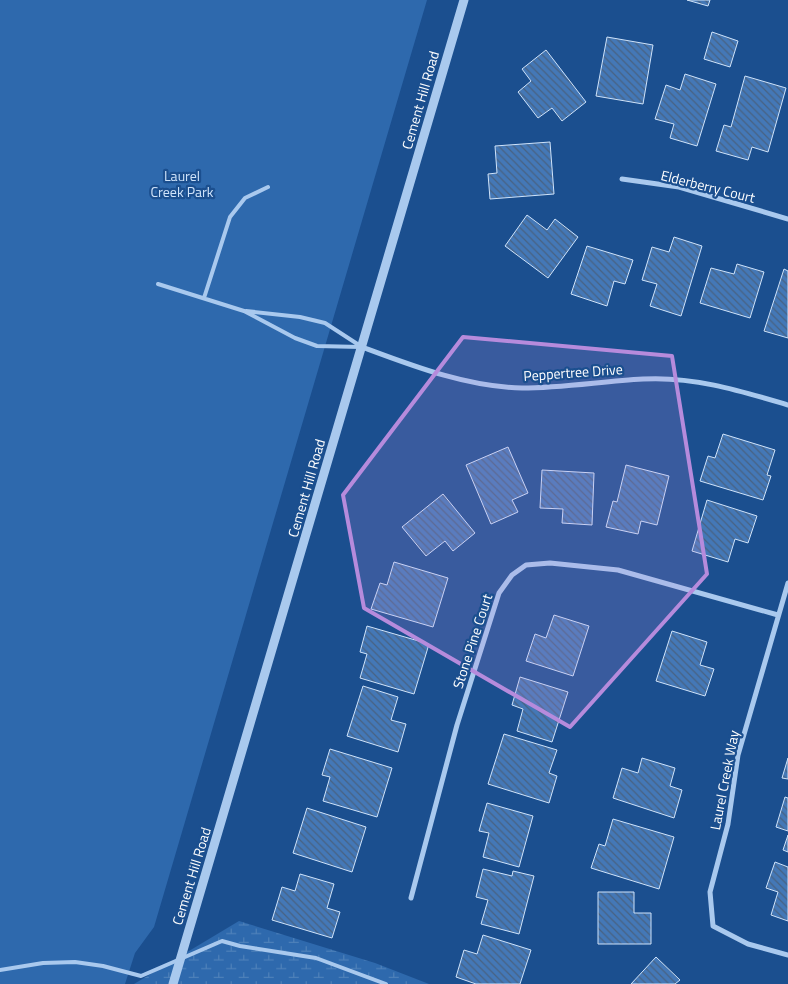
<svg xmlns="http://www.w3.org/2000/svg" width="788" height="984" font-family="'Titillium Web',sans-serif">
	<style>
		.wetland { fill: url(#wetland-marsh) }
		.green { fill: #2e69ad }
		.building { fill: url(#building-back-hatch); stroke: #cfe3fa }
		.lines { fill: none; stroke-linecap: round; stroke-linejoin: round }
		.service { stroke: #a9c9ee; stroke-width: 4 }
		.minor { stroke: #a9c9ee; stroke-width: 5 }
		.tertiary { stroke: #a9c9ee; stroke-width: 9 }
		.marked { fill: #b68bdc; fill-opacity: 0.2; stroke: #b68bdc; stroke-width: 4; stroke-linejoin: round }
		.labels { text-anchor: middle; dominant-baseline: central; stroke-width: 4.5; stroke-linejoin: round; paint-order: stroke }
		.street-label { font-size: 14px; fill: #fff; stroke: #1b4f8f }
		.park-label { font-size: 14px; fill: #cfe3fa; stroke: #1b4f8f }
	</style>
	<defs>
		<pattern id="wetland-marsh" width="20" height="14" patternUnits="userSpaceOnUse" patternTransform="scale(1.25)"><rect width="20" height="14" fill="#2e69ad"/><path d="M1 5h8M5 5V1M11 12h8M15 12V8" fill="none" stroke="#4d80b9"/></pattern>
		<pattern id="building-back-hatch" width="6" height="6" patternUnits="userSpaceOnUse" patternTransform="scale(1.25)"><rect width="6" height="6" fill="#4478b7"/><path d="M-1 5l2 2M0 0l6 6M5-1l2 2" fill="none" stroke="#486282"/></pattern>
	</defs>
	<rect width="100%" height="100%" fill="#1b4f8f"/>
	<!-- wetland -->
	<path class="wetland" d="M239 921 375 963 429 984H134Z"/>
	<!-- green -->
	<path class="green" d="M0 0H427L154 927 135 953 125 984H0Z"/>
	<!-- building -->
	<path class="building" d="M687 0H710L708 6Z
		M712 32 738 41 730 67 704 59Z
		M607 37 653 45 643 104 596 96Z
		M546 50 586 102 562 121 552 108 538 118 518 92 531 81 522 69Z
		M685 74 716 84 697 146 670 138 674 124 655 119 666 85 680 90Z
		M745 76 786 88 768 152 752 147 748 160 716 151 724 125 731 127Z
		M550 142 554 194 490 199 488 174 497 173 495 146Z
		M527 215 547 230 555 219 578 237 548 278 505 246Z
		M674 237 702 246 681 316 650 306 657 284 642 280 652 247 669 252Z
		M587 246 633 260 625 284 614 281 607 306 571 294Z
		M737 264 764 272 750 318 700 303 711 268 734 274Z
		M784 269 788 271V338L764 331Z
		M723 434 775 450 767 475 771 476 763 500 700 481 708 456 715 458Z
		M508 447 528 493 512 500 518 512 491 524 466 465Z
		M626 465 669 476 657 525 641 521 638 534 606 527 613 501 617 502Z
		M542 470 594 473 592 525 562 523 563 509 540 508Z
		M443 494 475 533 453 551 445 541 426 556 402 527Z
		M707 500 757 516 748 543 735 539 728 562 692 551Z
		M394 562 448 578 433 627 371 609 380 583 387 585Z
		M554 615 589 626 573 676 526 661 535 634 546 638Z
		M367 626 429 644 414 694 360 678 367 654 360 652Z
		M672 631 707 642 700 665 714 669 705 696 656 681Z
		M520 677 568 692 552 742 517 731 523 709 512 705Z
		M363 686 398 697 391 720 406 724 398 752 347 736Z
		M504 734 557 750 549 773 557 776 549 803 488 784Z
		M330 749 392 768 377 817 323 801 330 777 322 775Z
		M642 758 675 768 670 786 682 790 674 818 613 798 622 768 638 773Z
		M788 758V779L782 778Z
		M785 797 788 798V831L776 827Z
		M487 803 533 816 519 867 483 857 489 833 479 831Z
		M307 808 366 827 352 872 293 853Z
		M613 819 674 837 659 889 591 868 599 844 605 846Z
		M788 835V852L783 850Z
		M775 862 788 867V921L771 915 778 892 766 888Z
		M483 869 512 876 513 871 534 876 519 934 481 924 488 900 476 897Z
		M300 874 334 884 327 908 340 912 332 938 272 920 282 887 295 891Z
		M598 892H634V913H651V944H598Z
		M483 935 531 950 520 984H476L456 977 464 950 477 954Z
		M656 957 680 980 675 984H631Z"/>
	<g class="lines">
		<!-- service -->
		<path class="service" d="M158 284 244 311 295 338 317 346 361 347
			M204 298 230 217 245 198 268 187
			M246 311 300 317 325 323 362 347
			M0 970 43 963 75 962 103 966 141 976 222 941 240 946 316 958 386 984"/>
		<!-- minor -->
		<path class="minor" d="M622 179 679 187 788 219
			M362 347C413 366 467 387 522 388 563 388 603 381 643 379 693 376 741 391 788 405
			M788 583 738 755 728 824 710 892 713 926 748 944 788 955
			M411 898 457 725 499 593 512 575 526 565 550 563 618 570 778 615"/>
		<!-- tertiary -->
		<path class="tertiary" d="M173 984 464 0"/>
	</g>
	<!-- marked area -->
	<path class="marked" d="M463 337 672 356 707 574 570 727 364 608 343 495Z"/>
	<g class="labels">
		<!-- street labels -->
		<g class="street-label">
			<text transform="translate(420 100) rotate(-74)">Cement Hill Road</text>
			<text transform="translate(708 186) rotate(14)">Elderberry Court</text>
			<text transform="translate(573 372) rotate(-4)">Peppertree Drive</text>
			<text transform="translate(306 488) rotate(-74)">Cement Hill Road</text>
			<text transform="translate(472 641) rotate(-72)">Stone Pine Court</text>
			<text transform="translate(724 780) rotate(-79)">Laurel Creek Way</text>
			<text transform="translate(191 876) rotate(-73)">Cement Hill Road</text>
		</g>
		<!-- park labels -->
		<g class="park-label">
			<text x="182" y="175">Laurel<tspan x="182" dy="16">Creek Park</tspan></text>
		</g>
	</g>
</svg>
